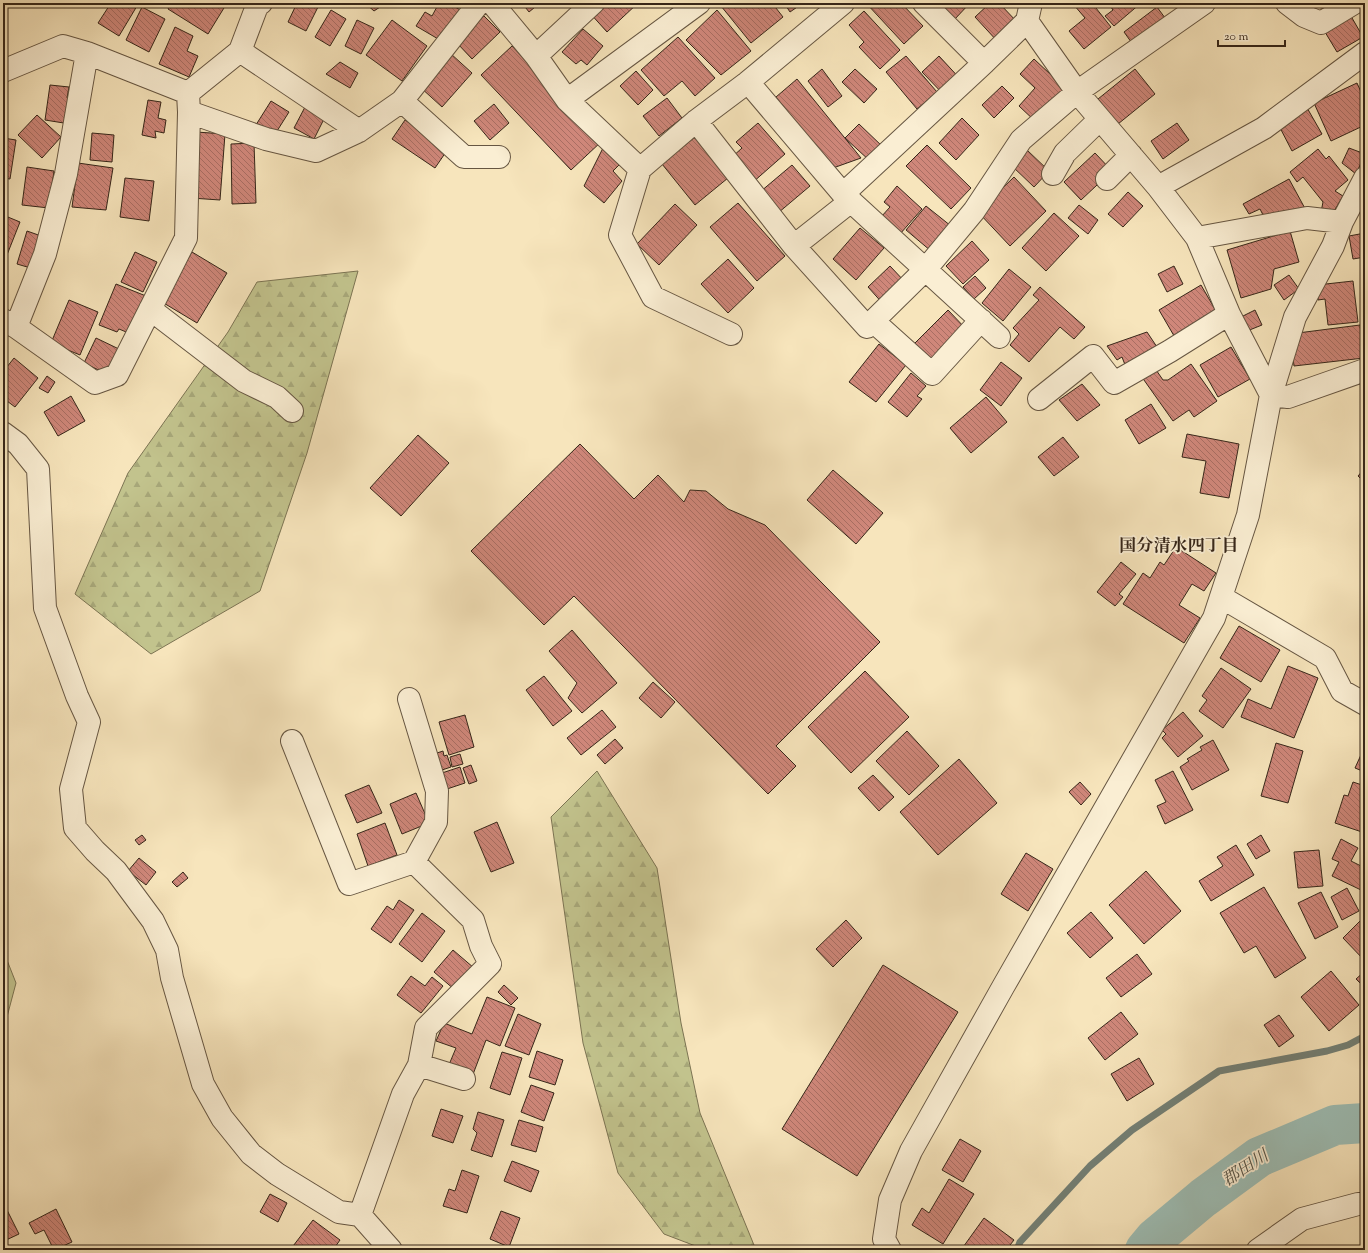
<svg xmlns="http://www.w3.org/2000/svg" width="1368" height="1253" font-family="'Sorts Mill Goudy','Noto Serif JP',serif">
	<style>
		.forest { fill: url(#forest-firs); stroke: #7c7453 }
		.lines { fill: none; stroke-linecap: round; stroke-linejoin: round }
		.stream { stroke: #748177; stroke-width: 7 }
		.river { stroke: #9ebeb5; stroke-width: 40 }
		.building { fill: url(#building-back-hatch); stroke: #362619 }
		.minor-casing { stroke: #665642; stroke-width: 24 }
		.tertiary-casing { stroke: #665642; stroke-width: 24 }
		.minor { stroke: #faeed3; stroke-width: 22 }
		.tertiary { stroke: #faeed3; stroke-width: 22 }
		.labels { text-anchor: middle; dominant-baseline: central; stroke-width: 3.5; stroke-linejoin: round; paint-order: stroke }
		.neighbourhood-label { font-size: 17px; font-weight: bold; fill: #362619; stroke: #faeed3 }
		.water-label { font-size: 17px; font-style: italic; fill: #555448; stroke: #faeed3 }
	</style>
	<defs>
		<pattern id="forest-firs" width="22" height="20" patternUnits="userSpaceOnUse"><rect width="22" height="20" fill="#c2c38d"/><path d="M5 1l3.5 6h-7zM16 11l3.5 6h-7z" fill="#a7a779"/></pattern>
		<pattern id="building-back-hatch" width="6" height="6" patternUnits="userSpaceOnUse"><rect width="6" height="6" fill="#cf877a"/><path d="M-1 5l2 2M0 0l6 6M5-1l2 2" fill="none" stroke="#a96e63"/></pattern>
	</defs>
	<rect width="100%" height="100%" fill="#f7e5bc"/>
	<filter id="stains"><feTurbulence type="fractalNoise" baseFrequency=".005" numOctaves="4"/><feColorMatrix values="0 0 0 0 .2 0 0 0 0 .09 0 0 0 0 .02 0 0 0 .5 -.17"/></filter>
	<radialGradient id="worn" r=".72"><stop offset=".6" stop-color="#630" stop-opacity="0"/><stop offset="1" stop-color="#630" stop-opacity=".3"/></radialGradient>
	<!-- forest -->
	<path class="forest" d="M358 271 307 453 260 591 151 654 75 594 128 473 228 332 257 282Z
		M597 771 657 868 681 1023 700 1113 756 1250H706L664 1234 618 1173 583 1043 551 817Z
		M3 950 16 983 3 1032Z"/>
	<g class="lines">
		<!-- stream -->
		<path class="stream" d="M1017 1250 1020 1242 1090 1166 1132 1130 1219 1071 1327 1051 1348 1045 1365 1036"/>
		<!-- river -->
		<path class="river" d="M1145 1250 1155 1238 1203 1198 1259 1157 1335 1125 1365 1123"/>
	</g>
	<!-- building -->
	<path class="building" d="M111 3H132L137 6 119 36 98 23Z
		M171 3H227L208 34 168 9Z
		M297 3H310L318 7 306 31 288 22Z
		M365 3H386L374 11Z
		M439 3H448L464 12 445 43 416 26 425 12 432 16Z
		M522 3H540L529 12Z
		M599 3H638L607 32 589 12Z
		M724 3H772L783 17 751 43 721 6Z
		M784 3H803L790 12Z
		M866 3H875L880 8 886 3H901L923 26 904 44Z
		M936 3H970L954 20Z
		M990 3H999L1018 23 998 42 975 17Z
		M1076 3H1092L1111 27 1084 49 1069 31 1085 18 1074 5Z
		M1108 3H1141L1114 26 1105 16 1113 10Z
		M1303 3H1327L1322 8 1304 4Z
		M142 7 165 19 149 52 126 40Z
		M1157 7 1168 22 1134 46 1124 32Z
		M331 10 346 19 330 46 315 37Z
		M717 10 751 51 721 75 686 40Z
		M864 11 900 50 880 69 859 47 864 42 849 25Z
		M1348 11 1363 37 1337 52 1322 27Z
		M484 16 500 32 472 59 457 43Z
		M357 20 374 28 361 54 345 46Z
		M392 20 427 46 402 81 366 55Z
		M175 27 193 36 187 51 198 56 189 77 159 64Z
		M583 29 603 46 587 65 581 60 576 64 562 52Z
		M678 37 715 78 695 96 682 81 664 96 641 70Z
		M512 46 602 141 571 170 481 75Z
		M450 53 472 73 442 107 420 87Z
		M906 56 937 92 917 109 886 72Z
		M939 56 963 82 947 98 922 72Z
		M1034 59 1066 89 1036 122 1019 106 1035 88 1020 74Z
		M340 62 358 73 350 88 326 74Z
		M822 69 842 96 828 107 808 81Z
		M855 69 877 89 864 103 842 82Z
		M1135 69 1155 94 1118 124 1098 99Z
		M636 71 653 90 638 105 620 86Z
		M797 79 861 158 833 168 776 97Z
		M1357 83 1365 101V125L1331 141 1314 103Z
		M50 85 69 87 67 98H73L70 124 45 120Z
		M1002 86 1014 98 994 118 982 105Z
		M667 98 682 118 659 136 643 116Z
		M148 100 161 102 158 118 166 120 164 133 155 131 156 138 142 135Z
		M271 101 289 112 272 139 254 128Z
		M494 104 509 123 490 140 474 121Z
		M1306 106 1322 134 1292 151 1277 122Z
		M305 107 325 117 314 139 294 128Z
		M37 115 61 137 42 158 18 135Z
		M962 118 979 135 956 160 939 143Z
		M405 120 448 149 435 168 392 139Z
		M758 123 785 154 752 183 731 158 742 148 736 142Z
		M1177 123 1189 140 1163 159 1151 141Z
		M859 124 883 147 870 161 845 138Z
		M196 132 225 134 220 200 191 198Z
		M92 133 114 135 112 162 90 160Z
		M695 137 728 178 695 205 662 164Z
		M3 138 16 140 10 179 3 178Z
		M254 143 256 203 232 204 231 144Z
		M927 145 971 188 951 209 906 166Z
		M603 148 620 164 613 171 622 181 604 203 584 186Z
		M1349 148 1365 154 1356 174 1342 163Z
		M1318 149 1326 159 1329 156 1348 180 1335 191 1343 196 1333 213 1321 212 1323 202 1303 177 1297 182 1290 172Z
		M1027 150 1049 171 1034 187 1012 166Z
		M1095 153 1112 171 1081 200 1064 182Z
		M78 163 113 168 106 210 72 207Z
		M792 165 810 186 778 213 760 192Z
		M27 167 54 171 49 208 22 205Z
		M1014 177 1046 211 1010 246 978 212Z
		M125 178 154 181 149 221 120 217Z
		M1289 179 1308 214 1266 221 1260 209 1249 214 1243 204Z
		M897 186 922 209 900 234 881 217 890 207 884 202Z
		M1128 192 1143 206 1123 227 1108 214Z
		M738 203 785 256 757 281 710 227Z
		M675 204 697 225 659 265 637 244Z
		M1079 205 1098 220 1088 234 1068 218Z
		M926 206 951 226 931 251 906 230Z
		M1054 213 1079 236 1046 271 1022 248Z
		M3 215 20 222 5 260 3 259Z
		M860 228 884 248 856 280 833 259Z
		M27 231 44 237 34 269 17 264Z
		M1290 231 1299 262 1274 269 1271 289 1241 298 1227 250Z
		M1365 233V257L1353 259 1349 236Z
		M972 241 989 260 963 284 946 266Z
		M135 252 157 262 143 292 121 282Z
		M192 252 227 273 197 323 162 302Z
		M728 259 754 288 728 313 701 284Z
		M890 266 906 283 885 306 868 287Z
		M1174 266 1183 284 1167 292 1158 274Z
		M1009 269 1031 287 1003 321 982 303Z
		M1289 275 1299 289 1284 300 1274 285Z
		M975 276 986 288 974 299 963 287Z
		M1365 279V294L1362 280Z
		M1353 281 1358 322 1328 325 1325 299 1318 300 1317 285Z
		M116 284 146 296 131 334 119 329 117 332 99 325Z
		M1201 285 1220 318 1177 341 1159 310Z
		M1040 287 1085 327 1074 339 1060 327 1029 362 1010 345 1019 334 1013 328 1039 300 1033 295Z
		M69 300 98 312 80 355 51 343Z
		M948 310 967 330 932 366 912 346Z
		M1255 310 1262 325 1247 331 1241 317Z
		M1360 325 1364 358 1294 366 1290 334Z
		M1147 332 1157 347 1127 370 1122 357 1117 360 1107 346Z
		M96 338 121 350 109 375 84 363Z
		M879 344 906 365 876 402 849 382Z
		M1231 347 1250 379 1218 397 1200 365Z
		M14 358 38 378 15 407 3 398V372Z
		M1001 362 1022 378 1001 406 980 390Z
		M1152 364 1163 380H1168L1191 364 1217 401 1194 417 1189 410 1173 421 1139 373Z
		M911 373 926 386 917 396 922 399 907 417 888 402Z
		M47 376 55 382 48 393 39 388Z
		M1082 384 1100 405 1077 421 1059 400Z
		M71 396 85 421 58 436 44 412Z
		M986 397 1007 422 971 453 950 428Z
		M1151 404 1166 428 1139 444 1125 420Z
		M1187 434 1239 444 1229 498 1200 493 1206 461 1182 457Z
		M418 435 449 463 401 516 370 488Z
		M1063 437 1079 457 1054 476 1038 457Z
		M580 444 634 499 658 475 684 502 690 490 706 491 728 509 765 525 880 642 776 746 796 766 768 794 574 596 544 625 471 551Z
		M1365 468V483L1358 476Z
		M833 470 883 513 856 544 807 500Z
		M1176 547 1216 573 1204 591 1192 584 1179 605 1200 618 1184 643 1123 604 1143 573 1150 578 1160 562 1164 565Z
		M1121 562 1136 574 1119 594 1123 597 1115 606 1097 592Z
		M1239 626 1280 650 1261 682 1220 658Z
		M572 630 617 683 582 713 568 698 577 683 549 651Z
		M1288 666 1318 678 1294 738 1241 717 1248 699 1271 709Z
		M1221 668 1251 689 1223 728 1199 711 1207 700 1202 696Z
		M865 671 909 717 851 773 808 727Z
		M544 676 572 711 553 726 526 690Z
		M653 682 675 702 661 718 639 698Z
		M602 710 616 727 581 755 567 738Z
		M1183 712 1203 736 1178 757 1162 738 1166 734 1162 730Z
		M465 715 474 747 449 755 439 722Z
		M907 731 939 766 909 795 876 761Z
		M615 739 623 748 605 764 597 755Z
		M1213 740 1229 770 1192 790 1180 767 1189 761 1187 759 1202 750 1200 747Z
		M1276 743 1303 751 1288 803 1261 796Z
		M1365 746V772L1355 768Z
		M443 751 444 756 447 755 451 767 439 771 434 754Z
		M460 754 463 764 452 767 450 757Z
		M959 759 997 803 938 855 900 812Z
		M471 765 477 781 469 784 463 768Z
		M460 767 465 783 447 789 442 773Z
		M1173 771 1193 810 1165 824 1157 806 1166 802 1155 780Z
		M873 775 894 797 879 811 858 788Z
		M1080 782 1091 794 1081 805 1069 792Z
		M1353 782 1365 786V833L1335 823 1344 795 1348 796Z
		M369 785 382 813 357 823 345 795Z
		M416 793 429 823 402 834 390 804Z
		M497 822 514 863 491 872 474 832Z
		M385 823 397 855 368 866 357 834Z
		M142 835 146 840 139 845 135 840Z
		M1261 835 1270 851 1256 859 1247 844Z
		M1341 839 1358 848 1351 861 1365 868V882L1361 890 1332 876 1339 862 1332 859Z
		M1236 845 1254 875 1211 901 1199 881 1223 866 1217 857Z
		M1319 850 1323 886 1298 888 1294 852Z
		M1026 853 1053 869 1028 911 1001 894Z
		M139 858 156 872 146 885 128 871Z
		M1146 871 1181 911 1144 944 1109 905Z
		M183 872 188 878 177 887 172 882Z
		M1264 887 1306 958 1275 978 1256 946 1244 953 1220 913Z
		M1347 888 1359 911 1342 920 1331 897Z
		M1321 892 1338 927 1315 939 1298 903Z
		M399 900 414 910 391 943 371 929 387 906 393 910Z
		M1091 912 1113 938 1090 958 1067 933Z
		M422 913 445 931 422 962 399 944Z
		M1365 916V961L1343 938Z
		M846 920 862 938 833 967 816 949Z
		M453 950 474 968 455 990 434 972Z
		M1137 954 1152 974 1121 997 1106 978Z
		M883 965 958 1012 857 1176 782 1129Z
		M1331 971 1359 1005 1329 1031 1301 997Z
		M1365 971V988L1356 979Z
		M411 976 425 986 432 977 443 986 421 1013 397 995Z
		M504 985 518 998 511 1005 498 992Z
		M487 997 515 1008 500 1046 486 1040 472 1077 448 1067 456 1048 436 1041 444 1023 472 1034Z
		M1121 1012 1138 1034 1105 1060 1088 1038Z
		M518 1014 541 1024 529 1055 505 1046Z
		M1279 1015 1294 1036 1279 1047 1264 1025Z
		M537 1051 563 1060 555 1085 529 1077Z
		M502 1052 522 1058 510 1095 490 1088Z
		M1139 1058 1154 1084 1127 1101 1111 1074Z
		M531 1085 554 1093 544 1121 521 1112Z
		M441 1109 463 1116 453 1143 432 1136Z
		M478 1112 504 1120 492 1157 471 1150 477 1133 473 1129Z
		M519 1120 543 1127 536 1152 511 1145Z
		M960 1139 981 1151 963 1182 942 1170Z
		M512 1161 539 1171 531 1192 504 1181Z
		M462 1170 479 1176 467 1213 443 1206 449 1189 455 1191Z
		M949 1179 974 1194 943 1244 912 1225 922 1208 929 1213Z
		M270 1194 287 1203 278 1222 260 1212Z
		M6 1208 19 1234 4 1241 3 1209Z
		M56 1209 72 1242 54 1250 44 1230 35 1234 29 1223Z
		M501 1211 520 1218 509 1247 490 1239Z
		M984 1218 1014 1240 1006 1250H961Z
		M313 1220 340 1240 333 1250H290Z"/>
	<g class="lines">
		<!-- minor casing -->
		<g class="minor-casing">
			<path id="minor" d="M492 3 536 56 567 100 640 169 696 121 748 82 843 3
				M924 3 984 63
				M1031 3 1027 21 1077 92 1158 187 1197 238 1229 314 1271 395
				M1287 3 1304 16 1321 23 1354 3
				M240 51 359 131
				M536 56 593 3
				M3 71 63 46 87 53 188 93
				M748 82 843 194 984 63 1027 21
				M188 93 240 51 257 6 261 3
				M567 100 699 3
				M402 101 464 157H499
				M189 112 266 139 316 151 359 131 402 101 479 3
				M696 121 794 246 867 327 925 270 974 211 1021 140 1077 92 1204 3
				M640 169 620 235 653 297 731 334
				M1053 174 1065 153 1100 119
				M1107 179 1131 155
				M1158 187 1264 128 1365 53
				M843 194 999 337
				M1197 238 1307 218 1342 222
				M794 246 851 201
				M150 309 244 381 277 397 292 411
				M3 320 16 327 95 383 117 375 186 238 189 112 188 93
				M873 321 932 374 981 320
				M16 327 45 254 66 174 87 53
				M1271 395 1288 397 1365 370
				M1039 399 1093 356 1114 383 1170 351 1229 314
				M3 433 18 444 38 469 45 608 77 696 89 722 71 789 75 828 95 851 116 871 153 921 167 950 172 978 203 1084 222 1118 251 1154 277 1174 339 1212 360 1215
				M1221 597 1325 658 1342 691 1365 704
				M409 699 437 791 436 822 414 862
				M292 741 349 884 414 862 473 920 481 946 490 964 426 1028 419 1065 403 1094 360 1215 391 1250
				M419 1065 464 1079
				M890 1250 884 1239 890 1200 911 1151 1003 987 1214 618 1248 515 1271 395 1295 317 1333 246 1342 222 1365 178"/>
		</g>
		<!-- tertiary casing -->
		<g class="tertiary-casing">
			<path id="tertiary" d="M1258 1250 1302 1219 1358 1204H1365"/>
		</g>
		<!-- minor -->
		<use href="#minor" class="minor"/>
		<!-- tertiary -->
		<use href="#tertiary" class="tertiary"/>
	</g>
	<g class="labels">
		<!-- neighbourhood labels -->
		<g class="neighbourhood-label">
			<text x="1179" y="547">国分清水四丁目</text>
		</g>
		<!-- water labels -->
		<g class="water-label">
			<text transform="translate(1246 1169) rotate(-33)">郡田川</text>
		</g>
	</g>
	<!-- margin -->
	<rect width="1368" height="1253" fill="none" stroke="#f7e5bc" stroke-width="16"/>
	<rect x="4" y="4" width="1360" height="1245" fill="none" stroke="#362619" stroke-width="2"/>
	<rect x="8" y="8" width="1352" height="1237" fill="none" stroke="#362619"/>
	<!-- scale -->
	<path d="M1218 40v6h67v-6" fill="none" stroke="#362619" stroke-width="2"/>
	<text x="1224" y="40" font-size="12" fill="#362619" stroke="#faeed3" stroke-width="3" paint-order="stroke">20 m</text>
	<rect width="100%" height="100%" filter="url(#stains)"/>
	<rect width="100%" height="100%" fill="url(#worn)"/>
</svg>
